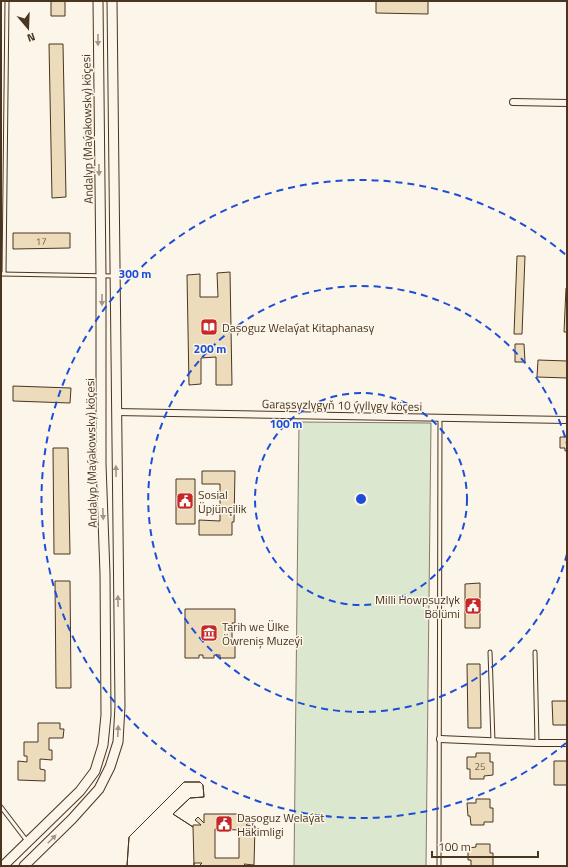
<svg xmlns="http://www.w3.org/2000/svg" width="568" height="867" font-family="'Titillium Web',sans-serif">
	<style>
		.green { fill: #dce7d0; stroke: #887966 }
		.building { fill: #ecdcbc; stroke: #4a3520; fill-rule: evenodd }
		.lines { fill: none; stroke-linecap: round; stroke-linejoin: round }
		.lane-casing { stroke: #4a3520; stroke-width: 5 }
		.street-casing { stroke: #4a3520; stroke-width: 8 }
		.secondary-casing { stroke: #4a3520; stroke-width: 11 }
		.lane { stroke: #fbf6e9; stroke-width: 3 }
		.street { stroke: #fbf6e9; stroke-width: 6 }
		.secondary { stroke: #fbf6e9; stroke-width: 9 }
		.oneway { fill: #a29684 }
		.ring { fill: none; stroke: #1d4ed8; stroke-width: 2; stroke-dasharray: 7 5 }
		.labels { text-anchor: middle; dominant-baseline: central; stroke-width: 3; stroke-linejoin: round; paint-order: stroke }
		.number-label { font-size: 10px; fill: #725f47 }
		.street-label { font-size: 12px; fill: #4a3520; stroke: #fbf6e9 }
		.poi-label { font-size: 12px; fill: #4a3520; stroke: #fbf6e9; text-anchor: start }
		.centre { fill: #1d4ed8; stroke: #fbf6e9; stroke-width: 2 }
		.ring-label { font-size: 12px; text-anchor: middle; font-weight: bold; fill: #1d4ed8; stroke: #fbf6e9; stroke-width: 3; stroke-linejoin: round; paint-order: stroke }
	</style>
	<rect width="100%" height="100%" fill="#fbf6e9"/>
	<!-- green -->
	<path class="green" d="M299 422 431 423 426 866H294Z"/>
	<!-- building -->
	<path class="building" d="M51 1H65V16H51Z
		M376 1H428V14L376 13Z
		M49 44H63L66 197 52 198Z
		M13 233H70V248L13 249Z
		M517 256H525L522 334H514Z
		M230 272 232 385H216V357L201 358V384L189 385 187 275 200 274V297H218L217 273Z
		M566 288H567V332H564Z
		M515 344H524L525 362H515Z
		M538 360 567 361V378L537 377Z
		M13 386 71 388 70 403 13 401Z
		M566 435H567V451H565V448H560V437H566Z
		M53 448H68L70 554H54Z
		M202 471H235L234 522H232V535H199V520L220 521V484H202Z
		M176 479H195V524H176Z
		M55 581H70L71 688H56Z
		M480 583V628H465V584Z
		M185 609H235V623H232V643H235V658H220V655H214V658H203V655H199V658H185Z
		M467 664H480L481 728H468Z
		M552 701H567V725H553Z
		M38 723H60V729H64L63 738H49V750H52V760L40 759V769L45 770V781L18 780V761L27 762V756H24V742H38Z
		M476 753H490V762H493V775L484 776V779H470V769H467V757H476Z
		M554 761H567V785H554Z
		M184 782H200L203 785 204 797 190 798 173 814 193 827V825H201L195 820 198 817 204 823V814H243L242 822 250 816 253 819 246 825 255 826 254 865 244 864 246 866H199L202 863H194V866H127L129 837ZM215 829 239 830V858H215Z
		M184 782H200L203 785 204 797 190 798 173 814 193 827 194 866H127L129 837Z
		M476 799H490V808H493V822H484V825H471L470 816H468L467 803H476Z
		M476 844H490V853H493V866H471V860H468V848L476 847Z"/>
	<g class="lines">
		<!-- lane casing -->
		<g class="lane-casing">
			<path id="lane" d="M1 274 113 276
				M4 274 7 1
				M490 652 493 742
				M535 652 537 743
				M1 807 27 841
				M439 866 440 417"/>
		</g>
		<!-- street casing -->
		<g class="street-casing">
			<path id="street" d="M513 102 567 103
				M116 412 567 420
				M440 739 537 743H567"/>
		</g>
		<!-- secondary casing -->
		<g class="secondary-casing">
			<path id="secondary" d="M3 866 80 791 95 771 103 745 106 715 105 574 101 464V276L98 1
				M24 866 72 819 99 789 110 767 118 742 120 706 112 1"/>
		</g>
		<!-- lane -->
		<use href="#lane" class="lane"/>
		<!-- street -->
		<use href="#street" class="street"/>
		<!-- secondary -->
		<use href="#secondary" class="secondary"/>
	</g>
	<!-- one-way arrows -->
	<defs><path id="oneway-solid" d="M-6-.8H1V-3.2L6.5 0L1 3.2V.8H-6Z"/></defs>
	<g class="oneway">
		<use href="#oneway-solid" transform="translate(98 40) rotate(90)"/>
		<use href="#oneway-solid" transform="translate(99 170) rotate(89)"/>
		<use href="#oneway-solid" transform="translate(102 300) rotate(90)"/>
		<use href="#oneway-solid" transform="translate(116 471) rotate(-91)"/>
		<use href="#oneway-solid" transform="translate(103 514) rotate(88)"/>
		<use href="#oneway-solid" transform="translate(118 601) rotate(-91)"/>
		<use href="#oneway-solid" transform="translate(118 731) rotate(-87)"/>
		<use href="#oneway-solid" transform="translate(52 839) rotate(-45)"/>
	</g>
	<!-- distance rings -->
	<g class="ring">
		<circle cx="361" cy="499" r="106"/>
		<path d="M567 554A213 213 0 1 1 567 444"/>
		<path d="M566 743A319 319 0 1 1 566 255"/>
	</g>
	<!-- icons -->
	<defs>
		<g id="library-square" transform="scale(0.9)"><rect x="-9" y="-9" width="18" height="18" rx="4" fill="#c62828" stroke="#fbf6e9"/><path d="M-6-4Q-3-5.5-.7-3.5V5Q-3 3-6 4ZM6-4Q3-5.5 .7-3.5V5Q3 3 6 4Z" fill="#fff"/></g>
		<g id="civic-square" transform="scale(0.9)"><rect x="-9" y="-9" width="18" height="18" rx="4" fill="#c62828" stroke="#fbf6e9"/><path d="M-.6-6.5H3V-4.5H.6V-3L4-1V1h2V6H-6V1h2V-1L-.6-3ZM-1.2 2.5V6h2.4V2.5Z" fill="#fff"/></g>
		<g id="museum-square" transform="scale(0.9)"><rect x="-9" y="-9" width="18" height="18" rx="4" fill="#c62828" stroke="#fbf6e9"/><path d="M0-6L6-3V-2H-6V-3ZM-5-1h2V3h-2ZM-1-1h2V3h-2ZM3-1h2V3H3ZM-6 4H6V6H-6Z" fill="#fff"/></g>
	</defs>
	<g fill-rule="evenodd">
		<use href="#library-square" x="209" y="327"/>
		<use href="#civic-square" x="185" y="501"/>
		<use href="#civic-square" x="473" y="606"/>
		<use href="#museum-square" x="209" y="633"/>
		<use href="#civic-square" x="224" y="824"/>
	</g>
	<g class="labels">
		<!-- number labels -->
		<g class="number-label">
			<text x="41" y="241">17</text>
			<text x="480" y="766">25</text>
		</g>
		<!-- street labels -->
		<g class="street-label">
			<text transform="translate(87 129) rotate(-91)">Andalyp (Maýakowsky) köçesi</text>
			<text transform="translate(342 405) rotate(1)">Garaşsyzlygyň 10 ýyllygy köçesi</text>
			<text transform="translate(91 453) rotate(-91)">Andalyp (Maýakowsky) köçesi</text>
		</g>
		<!-- poi labels -->
		<g class="poi-label">
			<text x="222" y="327">Daşoguz Welaýat Kitaphanasy</text>
			<text x="198" y="494">Sosial<tspan x="198" dy="14">Üpjünçilik</tspan></text>
			<text x="460" y="599" text-anchor="end">Milli Howpsuzlyk<tspan x="460" dy="14">Bölümi</tspan></text>
			<text x="222" y="626">Tarih we Ülke<tspan x="222" dy="14">Öwreniş Muzeýi</tspan></text>
			<text x="237" y="817">Daşoguz Welaýat<tspan x="237" dy="14">Häkimligi</tspan></text>
		</g>
	</g>
	<circle cx="361" cy="499" r="6" class="centre"/>
	<g class="ring-label">
		<text x="135" y="278">300 m</text>
		<text x="210" y="353">200 m</text>
		<text x="286" y="428">100 m</text>
	</g>
	<!-- border -->
	<rect width="568" height="867" fill="none" stroke="#4a3520" stroke-width="4"/>
	<!-- north arrow -->
	<g transform="translate(28 28) rotate(161)" stroke="#fbf6e9" stroke-width="3" paint-order="stroke">
	<path d="M0-3L7 15L0 10L-7 15Z" fill="#4a3520"/>
	<text y="-6" font-size="11" font-weight="bold" text-anchor="middle" fill="#4a3520">N</text>
	</g>
	<!-- scale -->
	<path d="M432 851v6h106v-6" fill="none" stroke="#4a3520" stroke-width="2"/>
	<text x="438" y="851" font-size="12" fill="#4a3520" stroke="#fbf6e9" stroke-width="3" paint-order="stroke">100 m</text>
</svg>
